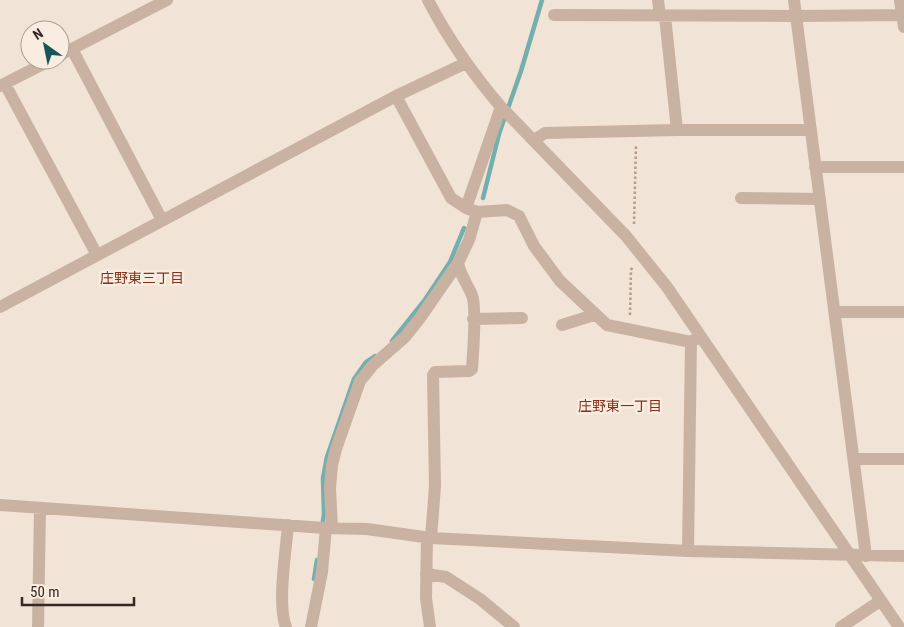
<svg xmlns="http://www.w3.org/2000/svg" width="904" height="627" font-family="'Roboto Condensed','Noto Sans JP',sans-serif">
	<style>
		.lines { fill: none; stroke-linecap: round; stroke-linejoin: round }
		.stream { stroke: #73afaf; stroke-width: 4.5 }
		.path { stroke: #b59c8b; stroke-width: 2.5; stroke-dasharray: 2.5 2.5; stroke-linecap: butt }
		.minor { stroke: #c9b2a1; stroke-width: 12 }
		.labels { text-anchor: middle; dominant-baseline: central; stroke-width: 5; stroke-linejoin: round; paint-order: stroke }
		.neighbourhood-label { font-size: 14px; fill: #852f1a; stroke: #f9ede1 }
	</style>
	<rect width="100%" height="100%" fill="#f1e3d5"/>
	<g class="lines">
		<!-- stream -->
		<path class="stream" d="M483 198 499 134 521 71 542 0
			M392 341 424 301 450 262 464 228
			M322 527 324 514 323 478 327 457 354 379 366 362 375 356
			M314 579 317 560"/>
		<!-- path -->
		<path class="path" d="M634 224 636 145
			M630 315 631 270 633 266"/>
		<!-- minor -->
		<path class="minor" d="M428 0C448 39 473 74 501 107L626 236 667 287 899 627
			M658 0 660 16
			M794 0 866 556
			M900 0 904 27
			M554 15 796 16 904 15
			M665 16 677 130
			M72 49 162 220
			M60 55 167 0
			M5 84 97 255
			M0 86 51 60
			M396 96 451 198 466 208 477 212 507 210 519 216 534 246 560 281 607 325 691 342
			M534 140 545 133 677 130H810
			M815 167H904
			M741 198 820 199
			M466 208 501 107
			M0 307 396 96 466 63
			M835 312H904
			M473 319 522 318
			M562 325 594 315
			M854 459H904
			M0 505 325 528 367 529 431 538 688 551 904 556
			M332 528 330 488 332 465 336 449 360 381 373 365 405 337 420 318 458 263 469 240 477 212
			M427 537 426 598 430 627
			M431 538 435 486 433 375 435 372 469 371 472 369C473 353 477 307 472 295 467 283 461 277 458 263
			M688 551 691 342 696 339
			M426 574 446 577 480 599 514 627
			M38 627 40 508
			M286 627C277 605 286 551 288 525
			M311 627 322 572 326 528
			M841 627 880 601"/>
	</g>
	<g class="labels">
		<!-- neighbourhood labels -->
		<g class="neighbourhood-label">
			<text x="142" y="278">庄野東三丁目</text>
			<text x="620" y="406">庄野東一丁目</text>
		</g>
	</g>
	<!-- north arrow -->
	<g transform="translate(45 45) rotate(327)"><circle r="24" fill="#f9ede1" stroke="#aa9e95"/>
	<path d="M0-4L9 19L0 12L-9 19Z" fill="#195556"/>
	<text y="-8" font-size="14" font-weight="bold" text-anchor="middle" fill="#332824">N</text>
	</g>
	<!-- scale -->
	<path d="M22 597v8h112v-8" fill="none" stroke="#332824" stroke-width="2.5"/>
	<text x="30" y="597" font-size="15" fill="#332824" stroke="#f9ede1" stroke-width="4" paint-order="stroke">50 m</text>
</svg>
